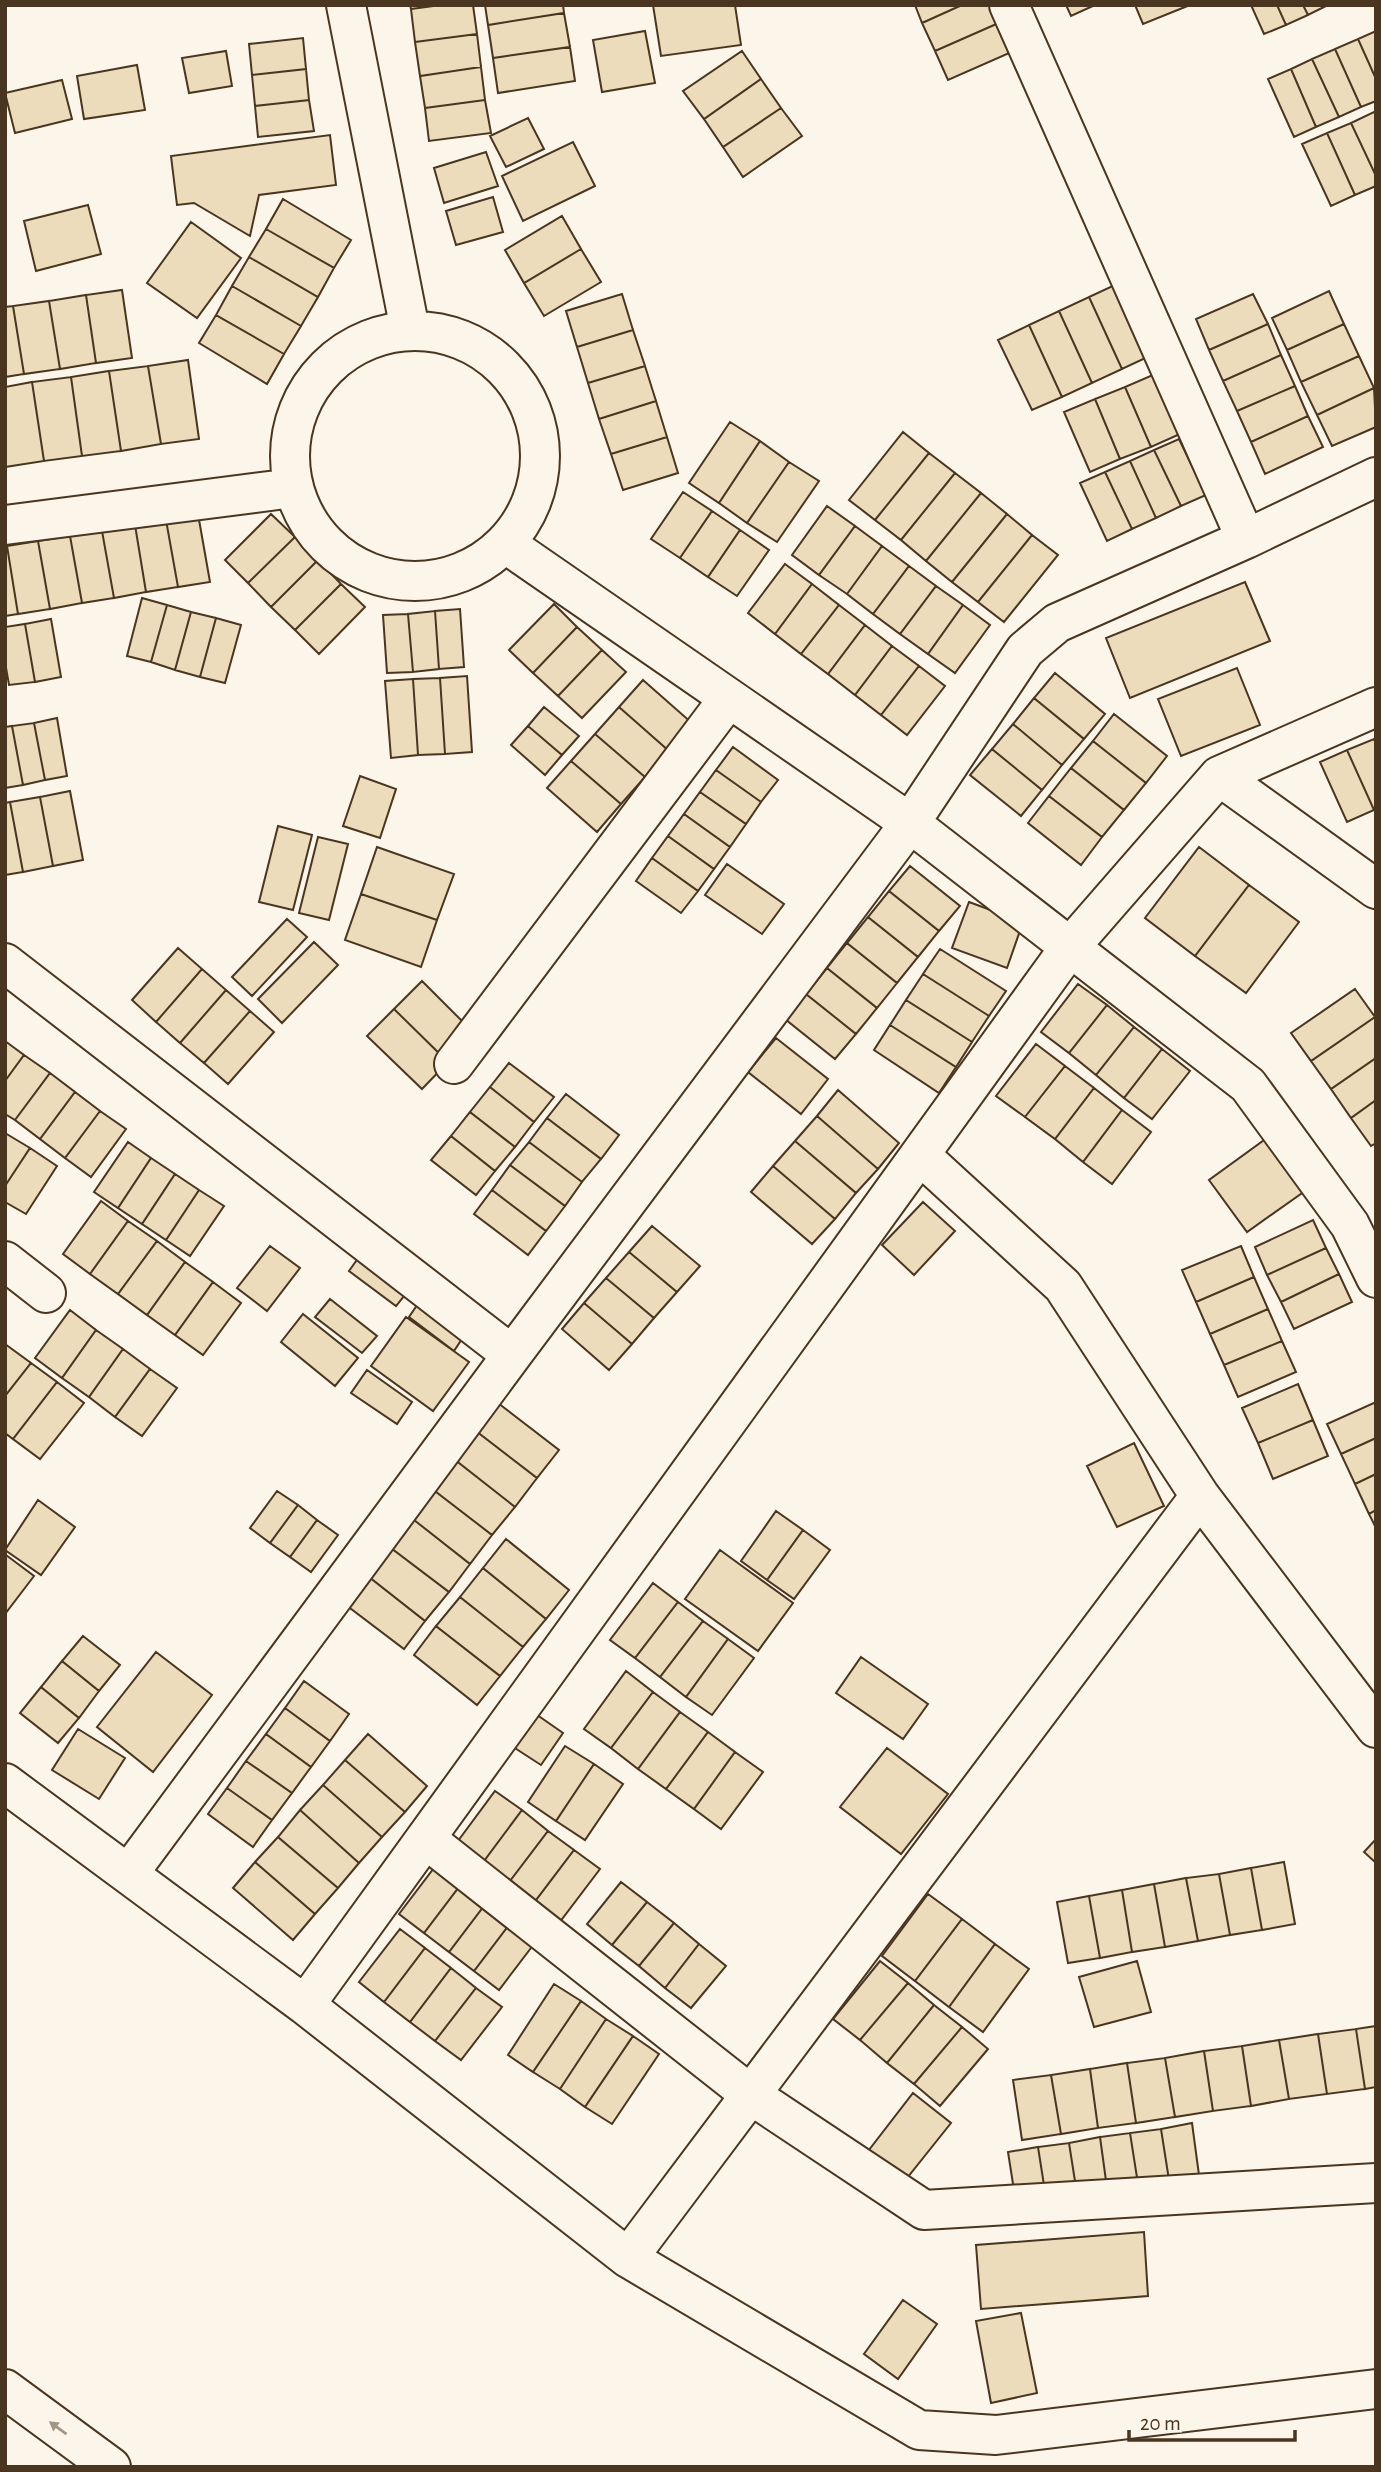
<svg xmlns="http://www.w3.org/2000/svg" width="1381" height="2472" font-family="'Alegreya Sans',sans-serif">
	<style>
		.building { fill: #ecdcbc; stroke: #4a3520; stroke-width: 2 }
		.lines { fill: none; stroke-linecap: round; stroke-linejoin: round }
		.street-casing { stroke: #4a3520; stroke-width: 42 }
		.secondary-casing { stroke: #4a3520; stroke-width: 42 }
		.street { stroke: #fbf6e9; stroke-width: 38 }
		.secondary { stroke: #fbf6e9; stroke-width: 38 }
		.oneway { fill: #a29684 }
	</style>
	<rect width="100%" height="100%" fill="#fbf6e9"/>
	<!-- building -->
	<path class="building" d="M410 5H441L411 9Z
		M441 5H473L477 34 415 42 411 9Z
		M485 5H563L564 13 488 25Z
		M653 5H735L741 45 661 56Z
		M915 5H962L922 23Z
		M962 5H1004L1010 18 935 51 922 23Z
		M1066 5H1095L1071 16Z
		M1135 5H1190L1143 24Z
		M1251 5H1277L1286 25 1264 34Z
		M1277 5H1303L1308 15 1286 25Z
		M1303 5H1328L1308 15Z
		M564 13 570 47 493 58 488 25Z
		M1010 18 1023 47 948 80 935 51Z
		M645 31 655 83 602 92 593 40Z
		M1376 31V79L1358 39Z
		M477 34 481 67 420 76 415 42Z
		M303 38 306 69 252 75 249 44Z
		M1358 39 1376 79V101L1361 107 1335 49Z
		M570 47 575 81 498 93 493 58Z
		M1335 49 1361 107 1339 117 1312 59Z
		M226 51 232 86 189 93 182 58Z
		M742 51 761 79 704 119 683 91Z
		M1312 59 1339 117 1316 127 1291 69Z
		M137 65 145 110 84 119 77 76Z
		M481 67 485 100 425 108 420 76Z
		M306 69 309 100 255 106 252 75Z
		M1291 69 1316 127 1294 137 1268 79Z
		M761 79 781 108 723 147 704 119Z
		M62 80 72 119 15 133 5 93Z
		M309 100 314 131 258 137 255 106Z
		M485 100 491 133 429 141 425 108Z
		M781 108 802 136 743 177 723 147Z
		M1376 111V176L1351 123Z
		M528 118 544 149 506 167 490 136Z
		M1351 123 1376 176V186L1355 195 1327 133Z
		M1327 133 1355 195 1331 206 1302 144Z
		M330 135 336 185 259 195 250 236 194 203 177 205 171 156Z
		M573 142 595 186 523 221 502 176Z
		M486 152 498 186 444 203 434 168Z
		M493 197 503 232 456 245 446 211Z
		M283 199 351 240 334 268 266 229Z
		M88 205 101 254 36 271 24 221Z
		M562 216 581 249 524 283 505 250Z
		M191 222 241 258 197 318 147 283Z
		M266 229 334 268 318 297 249 257Z
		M581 249 601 282 544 316 524 283Z
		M249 257 318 297 301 326 232 286Z
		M1119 283 1154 354 1122 369 1089 297Z
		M232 286 301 326 284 354 216 315Z
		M122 290 132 358 96 363 86 295Z
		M1329 291 1344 324 1287 350 1272 318Z
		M622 294 633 330 577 347 566 311Z
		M1253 294 1268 324 1209 350 1196 319Z
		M86 295 96 363 60 369 49 301Z
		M1089 297 1122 369 1092 383 1059 311Z
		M49 301 60 369 24 374 13 306Z
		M13 306 24 374 5 377V307Z
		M1059 311 1092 383 1062 397 1029 325Z
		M216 315 284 354 267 384 199 343Z
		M1268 324 1281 355 1223 381 1209 350Z
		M1344 324 1359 356 1301 382 1287 350Z
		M1029 325 1062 397 1032 410 998 340Z
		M633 330 645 366 588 383 577 347Z
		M1281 355 1295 386 1237 411 1223 381Z
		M1359 356 1374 388 1317 415 1301 382Z
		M188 360 199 439 161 444 148 366Z
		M148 366 161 444 121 451 109 371Z
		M645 366 656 401 599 419 588 383Z
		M109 371 121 451 82 456 71 377Z
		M1155 374 1180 434 1151 447 1125 387Z
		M71 377 82 456 44 461 32 382Z
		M32 382 44 461 5 467V387Z
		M1295 386 1308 416 1251 442 1237 411Z
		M1125 387 1151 447 1120 459 1095 399Z
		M1374 388 1376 427 1332 446 1317 415Z
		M1095 399 1120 459 1090 472 1064 412Z
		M656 401 667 437 611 454 599 419Z
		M1308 416 1323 447 1265 474 1251 442Z
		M730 422 760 441 719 503 689 483Z
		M903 432 929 453 875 520 849 500Z
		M667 437 678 473 623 490 611 454Z
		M1179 439 1206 495 1181 506 1154 450Z
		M760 441 789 462 747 523 719 503Z
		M1154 450 1181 506 1156 518 1130 461Z
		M929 453 955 473 901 540 875 520Z
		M1130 461 1156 518 1132 529 1105 472Z
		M789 462 819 481 777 542 747 523Z
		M1105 472 1132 529 1107 541 1080 483Z
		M955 473 981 493 926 561 901 540Z
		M683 492 712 511 680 558 651 539Z
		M981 493 1007 514 952 582 926 561Z
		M827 506 855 526 819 575 792 555Z
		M712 511 740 530 708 577 680 558Z
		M198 514 210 582 178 587 166 520Z
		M271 514 295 537 248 583 225 560Z
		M1007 514 1032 535 978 602 952 582Z
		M166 520 178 587 146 592 135 525Z
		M135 525 146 592 114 598 102 531Z
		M855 526 882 546 847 594 819 575Z
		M740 530 769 550 737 596 708 577Z
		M102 531 114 598 82 603 70 536Z
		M1032 535 1058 555 1004 622 978 602Z
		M70 536 82 603 50 609 38 541Z
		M295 537 318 560 271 607 248 583Z
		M38 541 50 609 18 614 7 546Z
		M7 546 18 614 5 616V547Z
		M882 546 909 566 873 614 847 594Z
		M318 560 341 584 295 630 271 607Z
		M785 564 812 584 775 634 748 613Z
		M909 566 936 586 900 634 873 614Z
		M1245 582 1270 641 1130 698 1106 638Z
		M341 584 365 607 319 654 295 630Z
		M812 584 839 605 801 654 775 634Z
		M936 586 963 605 928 654 900 634Z
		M142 598 167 605 151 662 127 656Z
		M554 604 577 627 533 673 509 650Z
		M167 605 191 612 175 670 151 662Z
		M839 605 865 625 828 674 801 654Z
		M963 605 990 625 955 673 928 654Z
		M460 609 464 667 439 669 435 611Z
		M435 611 439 669 413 672 408 614Z
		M191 612 216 618 200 677 175 670Z
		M408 614 413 672 387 673 383 615Z
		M216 618 241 625 225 683 200 677Z
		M51 619 61 677 35 682 25 624Z
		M25 624 35 682 9 685 5 662V627Z
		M865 625 892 646 855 695 828 674Z
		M577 627 602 650 558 696 533 673Z
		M892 646 919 666 881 715 855 695Z
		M602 650 626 672 582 718 558 696Z
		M919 666 945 686 907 735 881 715Z
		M1237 668 1260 725 1181 756 1158 699Z
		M1055 673 1105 714 1084 739 1034 698Z
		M467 676 472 752 445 754 440 678Z
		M440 678 445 754 418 755 413 679Z
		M413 679 418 755 391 758 385 681Z
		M643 680 693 724 669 751 619 707Z
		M1034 698 1084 739 1062 765 1013 724Z
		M544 707 579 736 562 755 528 726Z
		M619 707 669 751 645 777 595 734Z
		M1114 714 1167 756 1146 783 1093 741Z
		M57 718 67 776 45 780 34 723Z
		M34 723 45 780 23 785 12 726Z
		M1013 724 1062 765 1042 790 992 749Z
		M12 726 23 785 5 788V727Z
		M528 726 562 755 545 775 511 745Z
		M595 734 645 777 621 804 571 761Z
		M1374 739 1376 744V809L1374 810 1347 750Z
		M1093 741 1146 783 1124 810 1071 768Z
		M733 747 778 780 761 802 716 770Z
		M992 749 1042 790 1021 816 970 775Z
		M1347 750 1374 810 1347 822 1320 762Z
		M571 761 621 804 597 832 547 788Z
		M1071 768 1124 810 1102 837 1049 796Z
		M716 770 761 802 746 824 700 792Z
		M360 776 396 789 380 838 343 826Z
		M70 791 83 860 53 866 40 797Z
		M700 792 746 824 730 847 684 814Z
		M1049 796 1102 837 1081 865 1028 823Z
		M40 797 53 866 23 872 10 802Z
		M10 802 23 872 5 875V803Z
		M684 814 730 847 714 869 668 836Z
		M278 826 312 835 293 910 259 902Z
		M668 836 714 869 698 891 652 858Z
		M318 837 348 844 329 920 299 913Z
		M377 847 454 874 437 920 361 894Z
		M1199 847 1249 885 1195 956 1145 918Z
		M652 858 698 891 681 913 636 881Z
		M727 864 784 904 762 934 705 895Z
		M910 866 960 906 939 931 889 891Z
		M1249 885 1299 922 1246 993 1195 956Z
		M889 891 939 931 918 957 868 917Z
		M361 894 437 920 421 967 345 940Z
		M969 902 1023 922 1007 968 952 948Z
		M868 917 918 957 897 983 847 943Z
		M287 919 307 937 252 996 232 977Z
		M314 942 338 965 282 1023 258 999Z
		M847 943 897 983 877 1008 827 968Z
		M178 948 202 969 156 1022 132 1000Z
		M940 949 1006 991 989 1016 923 974Z
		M827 968 877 1008 856 1034 806 994Z
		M202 969 226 990 180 1043 156 1022Z
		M923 974 989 1016 972 1042 906 1000Z
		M422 981 476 1035 448 1062 394 1009Z
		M1078 984 1107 1005 1069 1053 1041 1032Z
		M1355 989 1375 1017 1311 1061 1291 1033Z
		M226 990 250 1011 204 1063 180 1043Z
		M806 994 856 1034 835 1059 785 1019Z
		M906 1000 972 1042 956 1067 890 1025Z
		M1107 1005 1134 1027 1096 1075 1069 1053Z
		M394 1009 448 1062 422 1089 367 1036Z
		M250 1011 274 1032 228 1084 204 1063Z
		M1375 1017 1376 1058 1331 1089 1311 1061Z
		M890 1025 956 1067 939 1093 874 1050Z
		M1134 1027 1162 1049 1124 1098 1096 1075Z
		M776 1038 828 1079 801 1114 748 1072Z
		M5 1041 24 1055 5 1081Z
		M1036 1044 1065 1066 1025 1117 996 1096Z
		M1162 1049 1190 1071 1152 1119 1124 1098Z
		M24 1055 50 1073 15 1120 5 1114V1081Z
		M1376 1058V1100L1351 1118 1331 1089Z
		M509 1063 554 1097 534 1122 490 1087Z
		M1065 1066 1094 1088 1055 1139 1025 1117Z
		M50 1073 75 1092 40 1139 15 1120Z
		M490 1087 534 1122 515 1147 470 1112Z
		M1094 1088 1122 1110 1083 1162 1055 1139Z
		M838 1090 899 1143 878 1169 817 1116Z
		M75 1092 100 1111 65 1158 40 1139Z
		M566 1094 619 1135 601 1159 547 1118Z
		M1376 1100V1143L1371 1146 1351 1118Z
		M1122 1110 1151 1132 1112 1184 1083 1162Z
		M100 1111 126 1129 91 1177 65 1158Z
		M470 1112 515 1147 495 1171 451 1136Z
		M817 1116 878 1169 856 1193 795 1141Z
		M547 1118 601 1159 582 1182 529 1142Z
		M5 1133 30 1148 5 1186Z
		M451 1136 495 1171 476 1195 431 1160Z
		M1267 1138 1305 1191 1247 1232 1209 1180Z
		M795 1141 856 1193 835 1219 773 1166Z
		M128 1142 151 1158 118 1208 94 1192Z
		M529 1142 582 1182 565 1206 510 1165Z
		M30 1148 57 1166 26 1214 5 1202V1186Z
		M151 1158 175 1174 142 1224 118 1208Z
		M510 1165 565 1206 546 1231 492 1190Z
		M773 1166 835 1219 812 1244 751 1192Z
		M175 1174 199 1190 166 1240 142 1224Z
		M199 1190 224 1206 190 1256 166 1240Z
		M492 1190 546 1231 528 1255 474 1214Z
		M101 1201 128 1221 90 1274 63 1254Z
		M923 1202 955 1231 914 1275 882 1245Z
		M1313 1220 1326 1248 1267 1275 1255 1247Z
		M128 1221 157 1241 118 1294 90 1274Z
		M652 1226 700 1266 677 1292 629 1252Z
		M157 1241 185 1262 147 1315 118 1294Z
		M270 1246 300 1268 267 1311 237 1288Z
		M1241 1246 1254 1277 1196 1302 1182 1270Z
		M1326 1248 1339 1274 1281 1302 1267 1275Z
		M364 1250 412 1286 396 1306 349 1271Z
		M629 1252 677 1292 654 1318 606 1278Z
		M185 1262 213 1282 175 1335 147 1315Z
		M1339 1274 1352 1302 1294 1329 1281 1302Z
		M1254 1277 1268 1309 1210 1334 1196 1302Z
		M606 1278 654 1318 632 1344 584 1303Z
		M213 1282 241 1303 203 1355 175 1335Z
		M426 1292 471 1325 454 1351 409 1317Z
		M330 1299 377 1336 362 1353 315 1317Z
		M584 1303 632 1344 609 1370 562 1329Z
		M1268 1309 1282 1341 1224 1365 1210 1334Z
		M70 1310 96 1330 62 1378 35 1358Z
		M303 1314 358 1358 335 1386 281 1342Z
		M406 1317 469 1362 433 1411 371 1366Z
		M96 1330 123 1349 89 1397 62 1378Z
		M1282 1341 1296 1372 1238 1397 1224 1365Z
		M5 1344 31 1363 5 1396Z
		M123 1349 150 1369 115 1417 89 1397Z
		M31 1363 57 1382 13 1439 5 1433V1396Z
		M150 1369 177 1388 142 1436 115 1417Z
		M367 1370 412 1402 397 1424 351 1393Z
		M57 1382 84 1403 40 1459 13 1439Z
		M1298 1384 1313 1420 1258 1443 1242 1408Z
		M1376 1402V1438L1341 1454 1327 1424Z
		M498 1403 559 1450 537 1478 476 1431Z
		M1313 1420 1328 1456 1273 1479 1258 1443Z
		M476 1431 537 1478 515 1507 454 1459Z
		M1376 1438V1474L1355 1484 1341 1454Z
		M1134 1443 1164 1506 1117 1527 1087 1466Z
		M454 1459 515 1507 492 1535 431 1488Z
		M1376 1474V1510L1369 1514 1355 1484Z
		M431 1488 492 1535 470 1564 409 1516Z
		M277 1491 298 1505 270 1543 250 1528Z
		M38 1500 75 1527 41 1575 5 1550Z
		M298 1505 317 1520 290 1557 270 1543Z
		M1376 1510V1528L1369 1514Z
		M776 1511 803 1530 767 1580 741 1561Z
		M409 1516 470 1564 449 1592 387 1545Z
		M317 1520 338 1535 311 1572 290 1557Z
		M803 1530 830 1550 794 1599 767 1580Z
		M506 1539 569 1590 546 1619 483 1568Z
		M387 1545 449 1592 425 1621 364 1573Z
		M720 1550 793 1603 758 1651 685 1599Z
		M6 1555 34 1576 5 1614V1556Z
		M483 1568 546 1619 523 1647 460 1597Z
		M364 1573 425 1621 404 1649 342 1602Z
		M653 1583 678 1602 635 1658 610 1640Z
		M460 1597 523 1647 500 1676 436 1626Z
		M678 1602 703 1621 660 1677 635 1658Z
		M703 1621 728 1639 686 1697 660 1677Z
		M436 1626 500 1676 477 1705 414 1655Z
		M83 1636 120 1665 99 1691 62 1661Z
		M728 1639 754 1658 712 1715 686 1697Z
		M156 1652 212 1695 153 1772 97 1727Z
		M861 1657 928 1704 903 1739 836 1693Z
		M62 1661 99 1691 79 1718 41 1687Z
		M626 1671 653 1692 611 1748 584 1729Z
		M304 1681 349 1714 330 1741 285 1708Z
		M41 1687 79 1718 58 1743 20 1713Z
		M653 1692 680 1712 638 1769 611 1748Z
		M285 1708 330 1741 311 1767 266 1734Z
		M530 1710 563 1733 541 1765 507 1743Z
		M680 1712 708 1732 666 1789 638 1769Z
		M78 1729 125 1758 99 1799 52 1770Z
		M708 1732 735 1752 694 1809 666 1789Z
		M266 1734 311 1767 292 1793 246 1761Z
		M368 1734 427 1786 405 1812 345 1760Z
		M565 1746 594 1764 556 1821 528 1802Z
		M887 1748 948 1794 901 1854 840 1807Z
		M735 1752 763 1772 721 1829 694 1809Z
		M345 1760 405 1812 382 1837 323 1785Z
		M246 1761 292 1793 272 1820 227 1788Z
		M594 1764 623 1784 585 1840 556 1821Z
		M323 1785 382 1837 359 1863 300 1810Z
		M227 1788 272 1820 253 1847 208 1814Z
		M495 1791 522 1810 481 1865 455 1845Z
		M300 1810 359 1863 338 1888 278 1837Z
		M522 1810 548 1831 507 1885 481 1865Z
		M548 1831 574 1850 533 1904 507 1885Z
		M278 1837 338 1888 315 1914 255 1862Z
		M1376 1839V1863L1364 1852Z
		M574 1850 600 1869 559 1923 533 1904Z
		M255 1862 315 1914 293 1940 233 1888Z
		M1284 1862 1295 1924 1262 1930 1251 1868Z
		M434 1868 459 1887 424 1933 399 1914Z
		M1251 1868 1262 1930 1230 1935 1219 1874Z
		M1219 1874 1230 1935 1198 1941 1186 1878Z
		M1186 1878 1198 1941 1165 1947 1154 1884Z
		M621 1882 647 1902 612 1945 587 1924Z
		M1154 1884 1165 1947 1132 1952 1122 1890Z
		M459 1887 484 1906 449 1952 424 1933Z
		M1122 1890 1132 1952 1100 1958 1089 1896Z
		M928 1894 962 1919 915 1981 882 1956Z
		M1089 1896 1100 1958 1068 1963 1057 1902Z
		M647 1902 674 1923 639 1966 612 1945Z
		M484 1906 509 1925 474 1971 449 1952Z
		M962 1919 995 1944 949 2007 915 1981Z
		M674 1923 699 1944 665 1988 639 1966Z
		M509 1925 534 1944 499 1990 474 1971Z
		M400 1929 425 1948 384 2002 359 1982Z
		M699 1944 726 1966 691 2008 665 1988Z
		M995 1944 1029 1969 983 2032 949 2007Z
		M425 1948 451 1968 410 2022 384 2002Z
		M880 1961 908 1983 860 2040 833 2019Z
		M1137 1961 1151 2012 1094 2027 1079 1977Z
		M451 1968 476 1988 435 2041 410 2022Z
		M908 1983 934 2005 887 2063 860 2040Z
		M554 1984 581 2001 533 2072 508 2055Z
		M476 1988 502 2007 461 2060 435 2041Z
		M581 2001 606 2019 560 2089 533 2072Z
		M934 2005 962 2027 914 2084 887 2063Z
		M606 2019 633 2036 585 2107 560 2089Z
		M1376 2026V2087L1365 2089 1356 2029Z
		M962 2027 988 2049 940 2106 914 2084Z
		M1356 2029 1365 2089 1327 2094 1318 2034Z
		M1318 2034 1327 2094 1289 2099 1279 2040Z
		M633 2036 659 2054 612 2124 585 2107Z
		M1279 2040 1289 2099 1251 2106 1242 2046Z
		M1242 2046 1251 2106 1213 2111 1204 2051Z
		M1204 2051 1213 2111 1175 2117 1165 2058Z
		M1165 2058 1175 2117 1136 2123 1127 2063Z
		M1127 2063 1136 2123 1098 2128 1090 2069Z
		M1090 2069 1098 2128 1061 2134 1051 2075Z
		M1051 2075 1061 2134 1022 2140 1013 2080Z
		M913 2093 951 2123 899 2188 862 2159Z
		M1192 2123 1199 2175 1169 2180 1161 2129Z
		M1161 2129 1169 2180 1138 2184 1130 2133Z
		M1130 2133 1138 2184 1107 2188 1100 2137Z
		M1100 2137 1107 2188 1077 2194 1069 2143Z
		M1069 2143 1077 2194 1046 2198 1038 2147Z
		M1038 2147 1046 2198 1016 2203 1008 2152Z
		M1144 2232 1148 2296 981 2309 976 2245Z
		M903 2300 937 2324 898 2379 864 2354Z
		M1021 2313 1037 2393 991 2403 976 2321Z"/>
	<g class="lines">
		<!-- street casing -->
		<g class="street-casing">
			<path id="street" d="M346 5 410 330
				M1009 5 1246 539
				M290 456a125 125 0 1 1 250 0a125 125 0 1 1-250 0Z
				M5 525 293 488
				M506 544 910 823 1248 1085 1350 1225 1376 1278
				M1219 776 1376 889
				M5 963 512 1355
				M454 1064 729 698
				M920 1155 1063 1286 1200 1496 1376 1728
				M5 1261 46 1293
				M5 1783 305 2005 628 2258 919 2430 996 2435 1376 2389
				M426 1839 751 2095 924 2210 1376 2183
				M129 1873 512 1355 910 823 1025 650 1057 623 1246 539 1376 477
				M305 2005 1070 947 1219 776 1376 707
				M628 2258 1200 1496"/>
		</g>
		<!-- secondary casing -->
		<g class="secondary-casing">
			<path id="secondary" d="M5 2389 111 2467"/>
		</g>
		<!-- street -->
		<use href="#street" class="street"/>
		<!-- secondary -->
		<use href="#secondary" class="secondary"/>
	</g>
	<!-- one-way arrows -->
	<defs><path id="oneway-solid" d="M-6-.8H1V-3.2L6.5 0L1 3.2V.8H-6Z" transform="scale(1.75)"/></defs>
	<use class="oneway" href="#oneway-solid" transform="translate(58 2428) rotate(-144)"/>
	<!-- border -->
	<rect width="1381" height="2472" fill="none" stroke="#4a3520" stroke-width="14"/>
	<!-- scale -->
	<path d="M1129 2430v10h166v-10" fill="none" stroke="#4a3520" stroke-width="3.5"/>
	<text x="1140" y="2430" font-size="21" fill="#4a3520" stroke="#fbf6e9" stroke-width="5" paint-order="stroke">20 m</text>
</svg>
